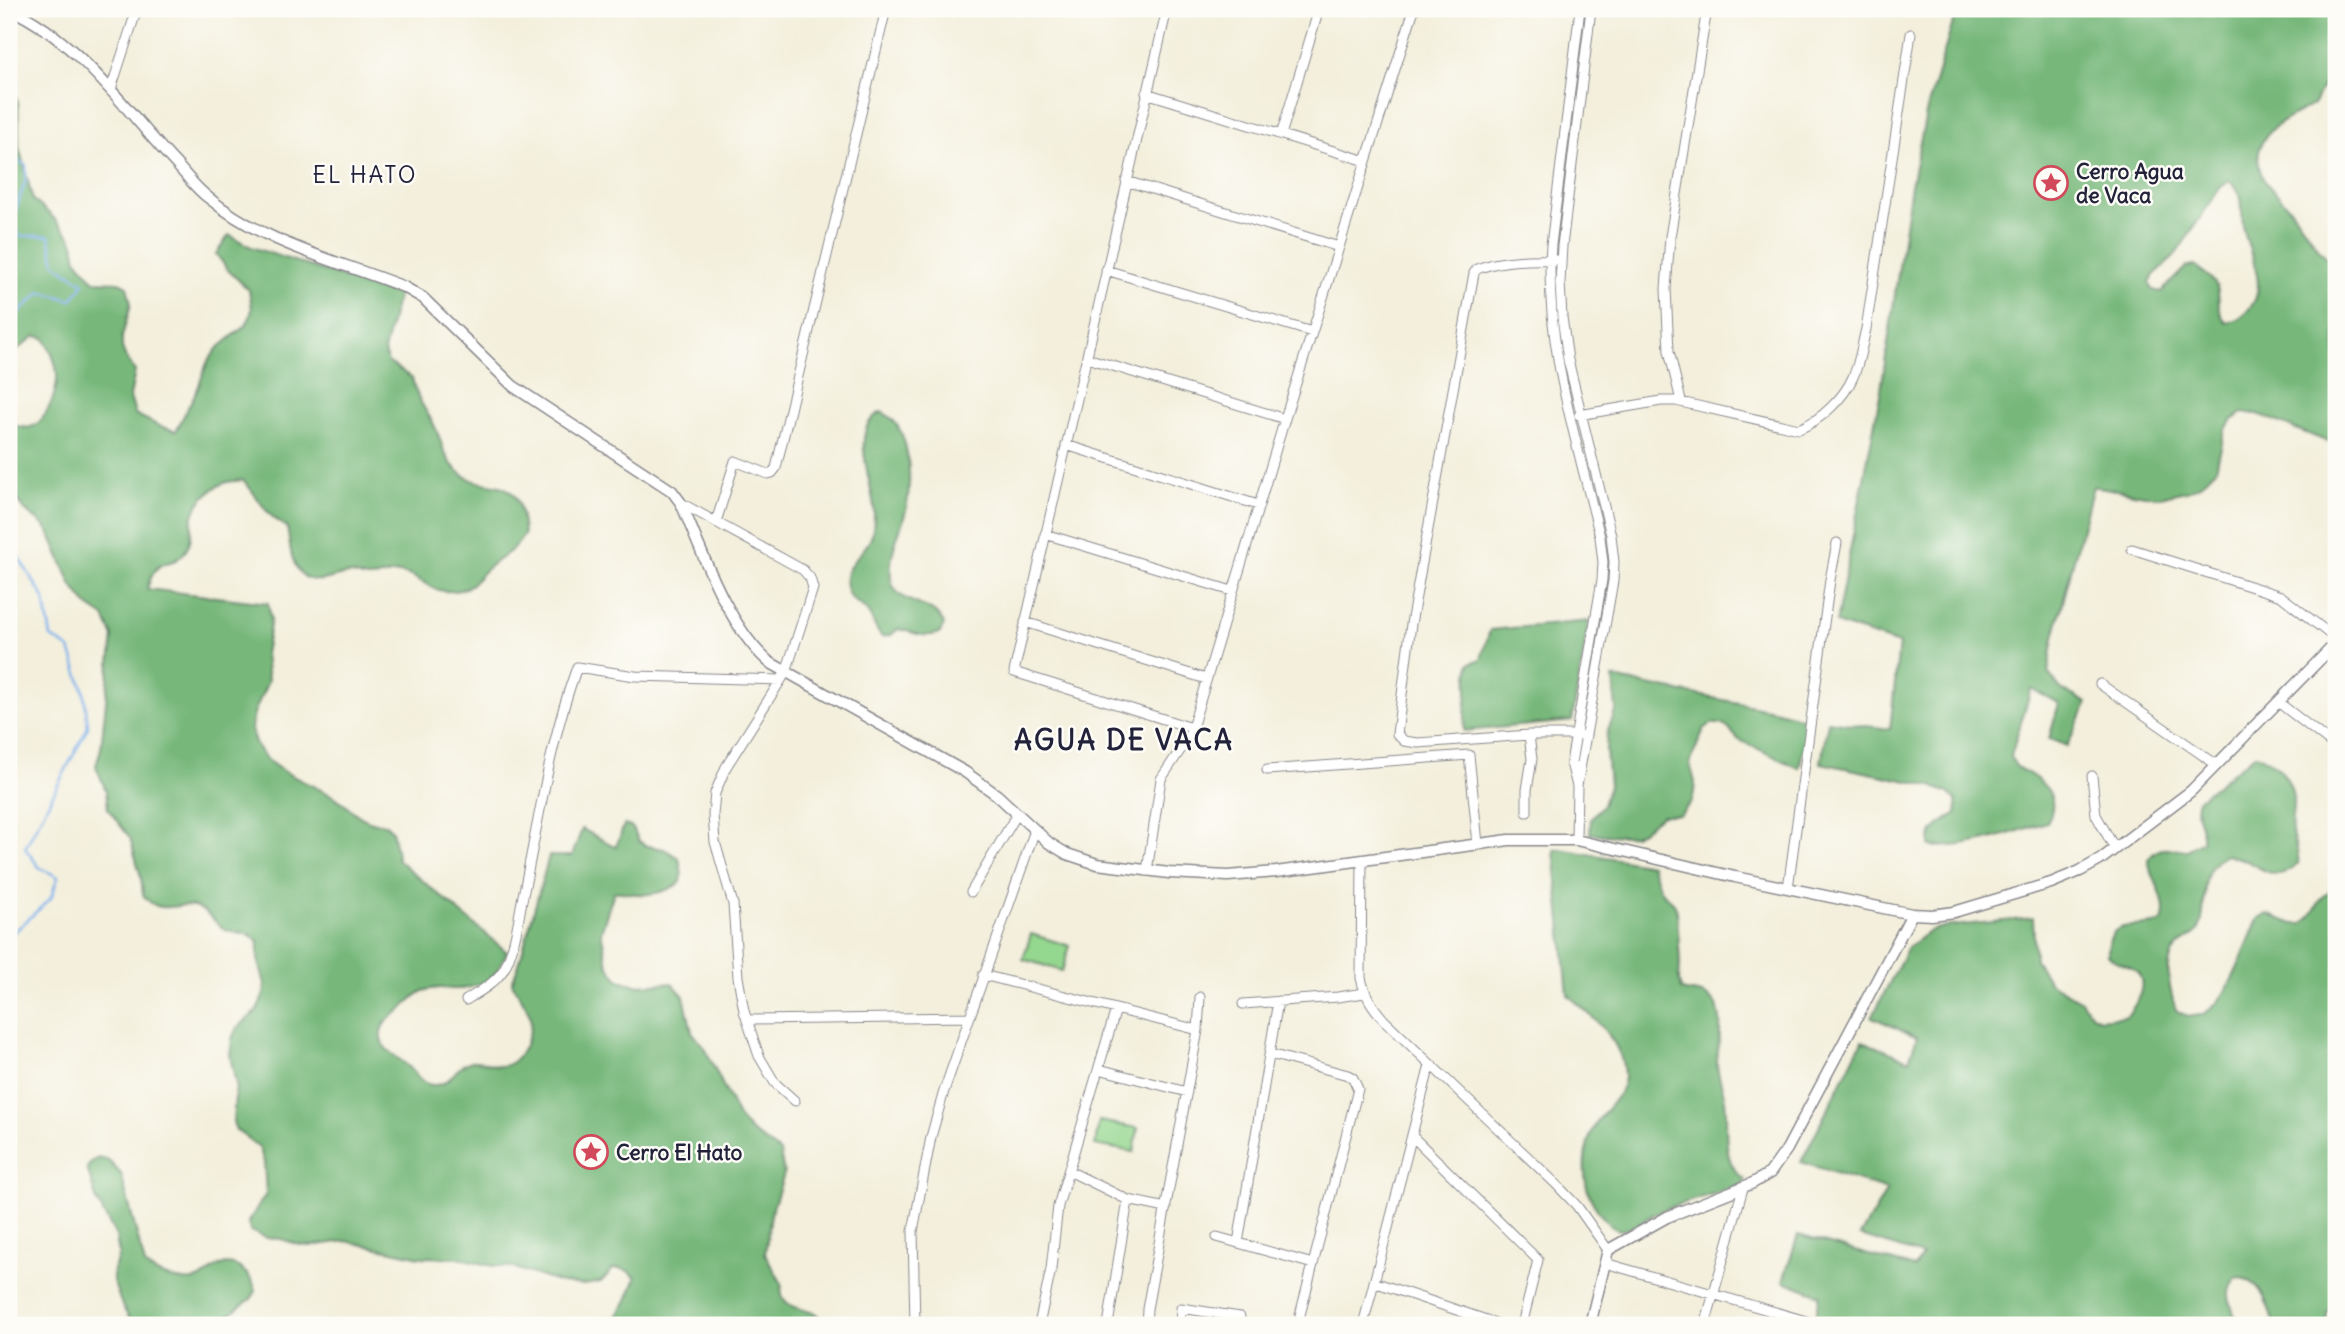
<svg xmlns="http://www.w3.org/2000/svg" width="2345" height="1334" font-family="Delius,sans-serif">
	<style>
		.green { fill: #94d78f; stroke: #5b7c65; stroke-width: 2 }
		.forest { fill: #77b87a; stroke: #4c6d5a; stroke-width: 2; fill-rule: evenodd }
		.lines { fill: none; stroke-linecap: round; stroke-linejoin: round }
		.stream { stroke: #7fb1eb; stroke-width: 2.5 }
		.minor-casing { stroke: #8a888c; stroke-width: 11 }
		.tertiary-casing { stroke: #8a888c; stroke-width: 13 }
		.minor { stroke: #fff; stroke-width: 9 }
		.tertiary { stroke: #fff; stroke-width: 10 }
		.labels { text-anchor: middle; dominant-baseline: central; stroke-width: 5; stroke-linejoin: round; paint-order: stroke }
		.poi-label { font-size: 21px; font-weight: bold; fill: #22223b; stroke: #fdfcf7; text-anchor: start }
		.neighbourhood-label { font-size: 23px; letter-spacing: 2px; fill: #22223b; stroke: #fdfcf7 }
		.district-label { font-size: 28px; font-weight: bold; letter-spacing: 2px; fill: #22223b; stroke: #fdfcf7 }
	</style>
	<rect width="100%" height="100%" fill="#fdfcf7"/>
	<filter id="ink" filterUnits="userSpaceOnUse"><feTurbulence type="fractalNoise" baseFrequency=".0143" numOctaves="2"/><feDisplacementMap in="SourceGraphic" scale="14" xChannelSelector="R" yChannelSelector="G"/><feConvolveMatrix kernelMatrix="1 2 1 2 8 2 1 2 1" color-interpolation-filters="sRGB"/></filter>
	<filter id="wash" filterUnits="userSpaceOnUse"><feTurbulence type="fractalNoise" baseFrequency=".00686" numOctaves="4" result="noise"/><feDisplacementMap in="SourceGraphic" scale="28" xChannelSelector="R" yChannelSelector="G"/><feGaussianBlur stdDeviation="1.57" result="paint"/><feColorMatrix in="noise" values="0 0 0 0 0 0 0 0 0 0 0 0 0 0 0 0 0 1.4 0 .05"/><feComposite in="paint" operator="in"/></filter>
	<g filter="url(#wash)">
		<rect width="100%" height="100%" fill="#f3efdc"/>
		<!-- green -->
		<path class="green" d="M1031 934 1070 946 1062 971 1023 959Z
			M1099 1121 1138 1128 1134 1152 1095 1145Z"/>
		<!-- forest -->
		<path class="forest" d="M1957 9H2336V66H2332L2314 104C2286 121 2248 131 2261 174 2265 186 2282 197 2289 207 2305 226 2316 251 2336 266V445L2258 414 2243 413 2232 420 2225 430 2216 469 2200 485 2186 491 2157 497 2093 486 2054 637 2048 673 2061 689 2087 703 2067 746 2049 739 2059 703 2031 689 2011 756C2012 759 2014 763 2016 766 2020 770 2027 772 2031 775 2050 787 2059 801 2047 822 2014 832 1965 850 1930 846 1929 827 1943 823 1957 813L1956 800 1948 793 1932 786 1821 763 1828 721 1890 729 1899 644 1836 623 1881 390 1911 185 1927 109ZM2229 181C2248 194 2239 213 2244 231 2250 256 2269 287 2249 309 2243 317 2236 321 2226 323 2214 307 2222 298 2216 285 2211 276 2202 272 2195 266L2186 267 2161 292 2153 290 2150 282 2154 275 2174 257 2220 188Z
			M9 86 18 102 19 147 33 200 50 214 69 235 74 243 77 260 94 281 119 282 127 286 131 304 122 337V347L125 356 135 371 130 397 135 414 159 426 176 431 198 388 207 363 217 349 246 325 250 317 252 309 249 290 229 271 216 254 229 235 251 247 398 295 384 351 388 362 412 378C417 399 423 405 433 423 441 437 442 454 454 467 487 502 519 460 524 535 512 554 504 554 489 567 478 575 475 586 460 590 430 597 423 575 400 573 389 572 378 579 368 578 363 578 358 575 352 574 336 574 320 586 305 577 290 567 290 543 287 527 263 514 261 499 243 480 238 481 232 481 227 482 211 487 193 505 192 522 191 533 192 544 184 553 170 571 158 551 147 589L268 603 271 619 265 654 268 681 254 713 251 729C253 732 253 736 254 740 255 746 264 757 270 762 287 776 309 783 329 794 351 805 357 823 386 824L392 830 398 860 507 952C504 958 501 965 497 971 490 982 467 990 454 989 443 988 434 987 423 991 414 995 410 1002 403 1008 397 1013 387 1019 383 1026 373 1048 398 1056 409 1067 417 1075 422 1085 434 1085 452 1086 456 1062 474 1061 483 1060 491 1066 500 1066 520 1066 534 1033 530 1016 527 1005 517 992 512 983L521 957 549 856H572L582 829 616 847 624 825 632 827 639 841 647 846 664 849 679 858 682 874 681 882C669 891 652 896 637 894 629 894 623 891 614 892L601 932 608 965 619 980 636 985 672 983 684 996 692 1032 705 1048 738 1117 750 1131 780 1152 784 1174 771 1214 765 1254 782 1284C777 1307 800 1308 817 1314L822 1325H612L627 1300 636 1278C629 1270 624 1268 613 1269L601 1282 584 1285 561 1283 515 1268 488 1265 461 1258 420 1257 346 1241 310 1246 300 1245 281 1239 267 1238 250 1231 248 1222 266 1194 264 1162 259 1147 236 1130 233 1122 236 1084 230 1056 232 1038 237 1028 257 1011 264 994 265 984 258 959V942C246 929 244 935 229 931 216 927 208 909 193 906 173 903 159 916 143 895L141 877 130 838 108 809 106 791 96 766 101 748 113 636 104 617 89 607 72 586 49 532C42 521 32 518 24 509 4 486 9 453 9 424 16 426 23 429 31 427 45 423 56 395 57 380 58 365 51 351 44 338L35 336 9 356Z
			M881 412C912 424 912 482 906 510 901 532 888 553 891 578 895 608 935 599 944 625L940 633C923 639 914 632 898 629L891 635 882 637C875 630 874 622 869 614 862 602 849 604 846 586 842 565 862 556 870 540 874 532 874 521 874 513 875 485 846 430 881 412Z
			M1589 621 1572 721 1464 731 1469 664 1481 659 1490 630Z
			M1613 678 1778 711 1810 720 1799 768 1739 740 1727 727 1720 724H1711L1704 729 1693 755 1690 764 1695 782 1694 792 1692 801 1680 815H1662L1642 831 1634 835 1625 836 1590 834 1591 818 1603 805 1609 786 1606 750 1607 733 1616 709Z
			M2256 754C2275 761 2291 777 2293 798 2294 809 2290 821 2292 831 2293 843 2300 852 2298 864 2275 885 2264 868 2242 859 2237 857 2231 856 2225 855 2197 871 2208 898 2201 924 2198 935 2190 936 2182 943 2161 959 2169 988 2176 1010 2221 1041 2244 944 2259 918L2267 914 2293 924H2303L2310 917 2324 895 2336 887V1302L2327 1314 2326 1325H2274C2268 1305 2262 1280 2237 1277 2221 1292 2233 1308 2238 1325H1827L1815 1319 1820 1295 1783 1281 1798 1235 1915 1268 1922 1255 1860 1236 1887 1190 1801 1162 1862 1041 1909 1060 1917 1037 1872 1017 1908 947 1930 931 1942 927 2033 918 2035 960 2050 983 2081 1001 2092 1015 2100 1019 2127 1016C2138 1003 2151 979 2132 968 2123 963 2115 963 2108 955 2108 913 2136 932 2162 922 2170 902 2152 880 2148 860 2160 843 2170 850 2187 850L2202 841C2204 824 2192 818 2198 799Z
			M1560 849 1651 865 1660 890 1674 903 1677 911 1680 963 1679 980 1681 990C1688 992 1695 992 1702 994 1730 1005 1718 1040 1717 1062 1717 1075 1723 1087 1725 1100 1729 1127 1719 1162 1745 1180L1743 1185C1716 1193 1688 1201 1661 1211 1649 1215 1636 1228 1623 1230 1612 1231 1605 1220 1599 1212 1579 1187 1581 1147 1598 1121 1608 1106 1623 1096 1624 1076 1624 1040 1591 1016 1568 995L1554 850Z
			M99 1158 108 1160 121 1174 145 1265C156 1276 186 1285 201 1278 207 1276 210 1271 215 1268 234 1257 251 1273 256 1291L251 1299 220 1321 219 1325H134L123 1308 113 1281V1272L119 1254 116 1236 97 1201 87 1168 92 1161Z"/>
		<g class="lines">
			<!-- stream -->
			<path class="stream" d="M9 156 26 165V179L12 221 19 236H49L55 264 84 283 72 300 41 292 9 322
				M9 542 44 598 51 637 70 649 84 692 88 727 25 848 39 867 58 877 51 898 9 937"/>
		</g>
	</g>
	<g filter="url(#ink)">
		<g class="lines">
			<!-- minor casing -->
			<g class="minor-casing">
				<path id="minor" d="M1167 9 1014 672 1192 728
					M111 89 137 9
					M1146 93 1366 161
					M1281 135 1319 9
					M1126 181 1339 247
					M1556 260C1531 259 1500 260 1477 269L1474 273 1411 624 1397 734 1404 741 1418 743 1529 735H1579
					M1106 270 1312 332
					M1087 358 1285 419
					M1681 401 1669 351 1666 289 1670 237 1707 9
					M1579 415 1661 401H1676L1799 429C1821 420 1844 398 1853 377 1860 362 1862 344 1866 329L1911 34
					M1066 445 1258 505
					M681 503 803 570 810 578 813 588 786 672 726 767 715 793 713 815 715 842 733 904 738 977 744 1011 759 1056 775 1083 795 1101
					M716 522 735 461 768 474 772 473 776 468 886 9
					M1045 534 1232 591
					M2132 549 2281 596 2336 639
					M1025 622 1206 679
					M2100 684 2217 765
					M2278 702 2336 747
					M1267 770 1469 755 1478 844
					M2092 776 2096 815 2115 849
					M1577 786 1571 763 1602 580 1603 562 1600 537C1577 441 1544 344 1551 245L1580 9
					M1527 812V790L1532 759 1529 735
					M1576 840 1577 786 1613 581 1614 562 1611 535 1568 360 1562 317 1560 283 1562 246 1591 9
					M1362 860 1361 978C1365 996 1372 1006 1384 1020L1555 1183 1577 1206 1608 1250
					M1147 871 1161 779 1189 737 1192 728 1287 412 1414 9
					M1788 888 1830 580 1837 543
					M971 892 1017 814
					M983 975 1198 1030
					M466 1000C481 991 499 981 506 965 517 941 519 912 525 886 540 813 551 738 577 667L635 676 781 680
					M1243 1004 1338 997 1364 993
					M747 1020 969 1017
					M1270 1054 1348 1075 1353 1078 1358 1089 1300 1315V1325
					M1099 1069 1187 1092
					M1412 1136 1538 1260 1522 1325
					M1069 1171 1128 1200 1166 1208
					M1217 1237 1313 1264
					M1238 1243 1278 1001
					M1605 1263 1813 1323
					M1374 1282 1501 1325
					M915 1325 913 1231 931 1137 944 1091 1035 830
					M1039 1325 1051 1269 1058 1206 1116 1009
					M1108 1325 1128 1200
					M1146 1325 1147 1309 1198 1030 1200 997
					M1180 1325 1181 1308 1240 1317
					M1363 1325 1430 1065
					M1705 1325 1743 1188"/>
			</g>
			<!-- tertiary casing -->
			<g class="tertiary-casing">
				<path id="tertiary" d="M10 9C81 42 124 109 177 165 187 176 197 190 210 199 265 244 338 261 404 287L423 298 513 386 672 491 681 503C702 552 728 627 769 662L965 772 997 795 1049 843 1067 854 1097 864 1169 873 1228 876 1276 872 1509 840H1576L1735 877 1912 914 1932 915 1954 912 2051 883 2080 871 2100 860 2191 791 2336 643
					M1590 1325 1608 1250 1667 1217 1753 1183 1770 1173 1787 1149 1912 914"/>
			</g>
			<!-- minor -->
			<use href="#minor" class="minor"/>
			<!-- tertiary -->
			<use href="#tertiary" class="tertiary"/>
		</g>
	</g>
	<!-- icons -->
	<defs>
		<g id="sight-ring" transform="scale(1.75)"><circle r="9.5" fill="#fdfcf7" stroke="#d1495b" stroke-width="1.5"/><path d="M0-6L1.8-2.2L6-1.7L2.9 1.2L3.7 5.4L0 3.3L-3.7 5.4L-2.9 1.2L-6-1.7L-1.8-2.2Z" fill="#d1495b"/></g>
	</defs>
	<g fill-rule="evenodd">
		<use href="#sight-ring" x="2051" y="183"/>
		<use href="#sight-ring" x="591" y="1152"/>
	</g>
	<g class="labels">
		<!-- poi labels -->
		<g class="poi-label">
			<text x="2076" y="171">Cerro Agua<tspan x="2076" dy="24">de Vaca</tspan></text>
			<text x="616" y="1152">Cerro El Hato</text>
		</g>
		<!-- neighbourhood labels -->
		<g class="neighbourhood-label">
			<text x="365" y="174">EL HATO</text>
		</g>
		<!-- district labels -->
		<g class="district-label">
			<text x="1124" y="740">AGUA DE VACA</text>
		</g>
	</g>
	<!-- margin -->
	<rect width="2345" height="1334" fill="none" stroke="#fdfcf7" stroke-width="35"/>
</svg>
